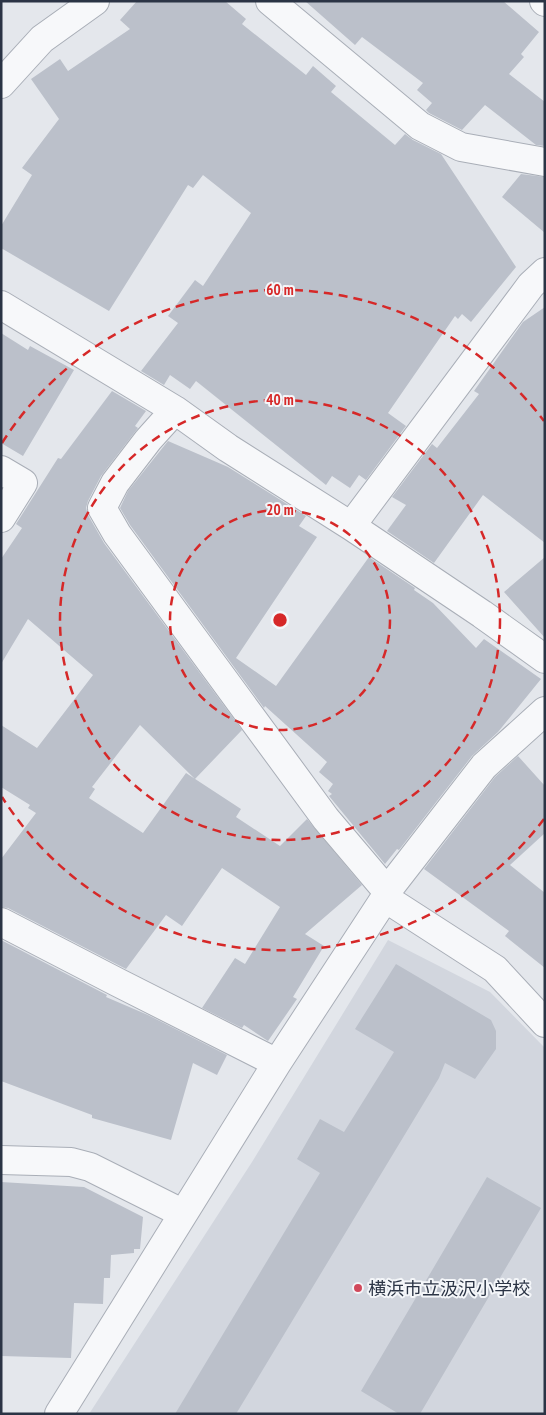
<svg xmlns="http://www.w3.org/2000/svg" width="546" height="1415" font-family="'PT Sans Narrow','Noto Sans JP',sans-serif">
	<style>
		.built { fill: #d2d6de }
		.building { fill: #bbc0ca }
		.lines { fill: none; stroke-linecap: round; stroke-linejoin: round }
		.minor-casing { stroke: #a9aeb7; stroke-width: 30 }
		.minor { stroke: #f7f8fa; stroke-width: 28 }
		.ring { fill: none; stroke: #d62828; stroke-width: 2.5; stroke-dasharray: 9 6 }
		.poi-dot { fill: #d1495b; stroke: #f4f6f9; stroke-width: 2 }
		.labels { text-anchor: middle; dominant-baseline: central; stroke-width: 4; stroke-linejoin: round; paint-order: stroke }
		.poi-label { font-size: 18px; fill: #2b3445; stroke: #f4f6f9; text-anchor: start }
		.centre { fill: #d62828; stroke: #f4f6f9; stroke-width: 2.5 }
		.ring-label { font-size: 15px; text-anchor: middle; font-weight: bold; fill: #d62828; stroke: #f4f6f9; stroke-width: 4; stroke-linejoin: round; paint-order: stroke }
	</style>
	<rect width="100%" height="100%" fill="#e4e7ec"/>
	<!-- built -->
	<path class="built" d="M388 940 490 992 545 1048V1414H89L252 1162Z"/>
	<!-- building -->
	<path class="building" d="M137 1H225L246 19 242 24 306 75 313 66 336 86 331 92 395 145 405 134 413 140 441 154 516 267 471 322 462 314 458 319 455 316 388 413 406 426 366 480 359 475 350 488 332 476 326 485 196 381 190 389 170 375 164 385 141 371 178 323 168 316 195 280 203 286 251 213 203 175 193 188 188 185 109 311 1 248V226L32 175 22 168 59 119 31 79 60 59 68 71 130 29 120 20Z
		M305 1H503L539 32 521 54 524 57 509 74 545 102V146L536 145 485 105 462 130 429 113 426 110 432 103 417 90 423 83 362 37 355 45Z
		M521 174 545 177V233L502 197Z
		M545 307V543L483 495 434 563 387 531 406 505 392 497 432 444 437 448 479 394 474 391 523 322Z
		M1 333 28 350 30 346 74 370 23 456 1 443Z
		M112 391 146 411 135 426 138 428 101 476 88 501 86 508 88 515 104 543 242 730 195 779 140 725 92 787 95 789 89 798 143 833 186 773 241 809 236 817 280 846 307 819 362 885 305 934 324 946 293 997 297 999 268 1041 244 1025 242 1028 202 1008 235 958 245 964 280 907 222 868 182 926 166 915 126 969 8 908 1 907V859L36 813 28 808 30 805 1 787V725L37 748 93 675 28 619 1 664V559L22 528 16 524 58 458 61 459Z
		M168 441 228 467 306 516 299 526 317 537 236 658 276 686 369 557 415 588 414 590 433 603 476 648 484 639 541 679 498 732 472 756 399 850 397 849 385 864 329 796 332 794 328 791 333 784 319 772 327 762 265 706 264 708 130 525 120 508 128 491Z
		M545 557V638L504 592Z
		M518 756 545 786V833L510 865 545 893V968L505 936 509 931 424 869 495 777Z
		M1 940 107 995 106 997 148 1015 227 1055 217 1075 193 1063 171 1140 92 1118V1115L1 1081Z
		M396 964 491 1020 496 1031V1049L475 1079 445 1063 439 1078 236 1414H175L320 1173 297 1159 320 1119 344 1132 394 1052 355 1029Z
		M487 1177 541 1208 420 1414H399L361 1391Z
		M1 1182 84 1187 143 1217 140 1249H134V1253L111 1255 110 1278H104L103 1304 74 1303 71 1358 1 1356Z"/>
	<g class="lines">
		<!-- minor casing -->
		<g class="minor-casing">
			<path id="minor" d="M270 1 420 126 461 147 545 162
				M544 1 545 2
				M1 84 42 39 95 1
				M1 305 175 410 228 448 351 526 482 614 545 659
				M175 410 148 440 115 483 102 508 117 534 326 819 387 891
				M1 470 23 483 1 518
				M351 526 531 285 545 272
				M385 898 495 969 545 1023
				M1 922 117 982 277 1063
				M1 1160 71 1162 90 1167 182 1213
				M59 1414 277 1063 385 898 387 891 484 766 545 711"/>
		</g>
		<!-- minor -->
		<use href="#minor" class="minor"/>
	</g>
	<!-- distance rings -->
	<g class="ring">
		<circle cx="280" cy="620" r="110"/>
		<circle cx="280" cy="620" r="220"/>
		<path d="M544 819A330 330 0 0 1 2 797M2 443A330 330 0 0 1 544 421"/>
	</g>
	<!-- markers -->
	<circle class="poi-dot" cx="358" cy="1288" r="5"/>
	<g class="labels">
		<!-- poi labels -->
		<g class="poi-label">
			<text x="368" y="1288">横浜市立汲沢小学校</text>
		</g>
	</g>
	<circle cx="280" cy="620" r="8" class="centre"/>
	<g class="ring-label">
		<text x="280" y="295">60 m</text>
		<text x="280" y="405">40 m</text>
		<text x="280" y="515">20 m</text>
	</g>
	<!-- border -->
	<rect width="546" height="1415" fill="none" stroke="#2b3445" stroke-width="5"/>
</svg>
